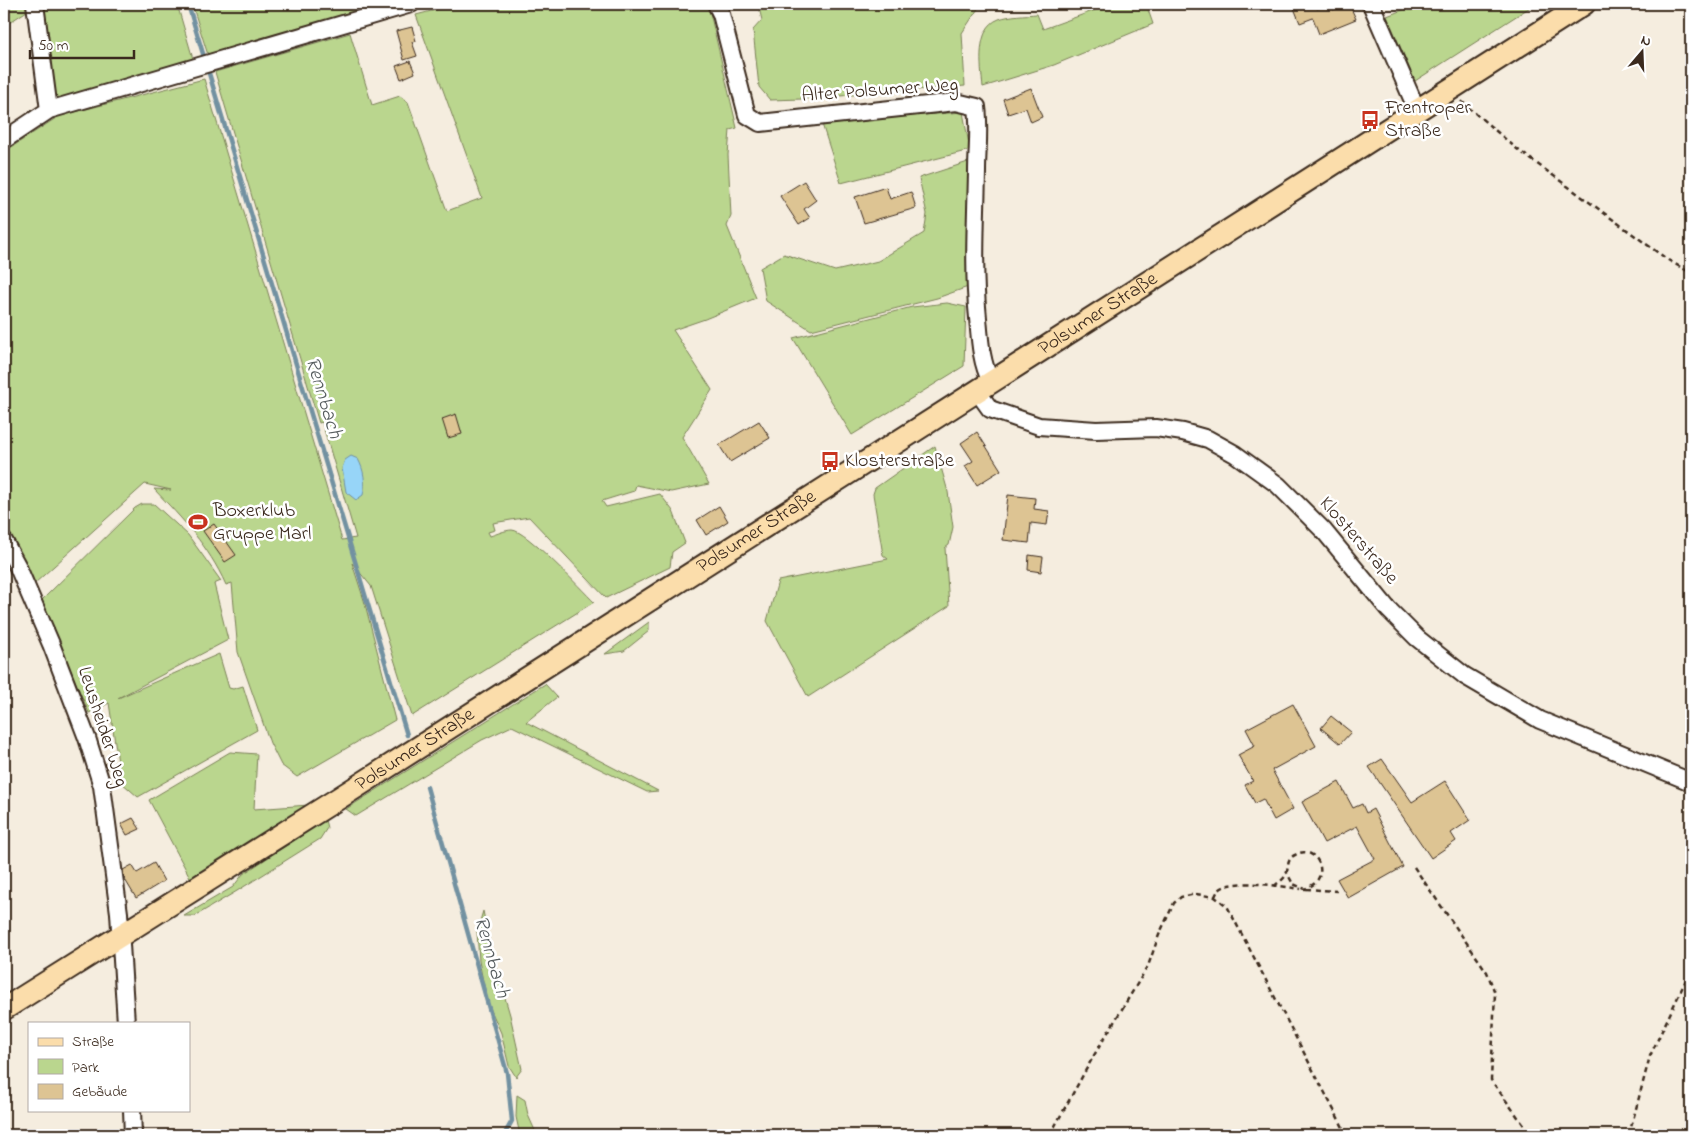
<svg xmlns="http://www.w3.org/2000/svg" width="1695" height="1139" font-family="'Indie Flower',sans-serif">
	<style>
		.green { fill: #bad68e; stroke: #7a8056 }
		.water { fill: #97d5f8; stroke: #7291a1 }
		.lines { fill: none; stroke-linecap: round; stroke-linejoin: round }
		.stream { stroke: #7291a1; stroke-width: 4.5 }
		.building { fill: #ddc493; stroke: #3b2a1e }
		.minor-casing { stroke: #3b2a1e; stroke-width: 20 }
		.major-casing { stroke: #3b2a1e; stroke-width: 25 }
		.path { stroke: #3b2a1e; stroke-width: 2.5; stroke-dasharray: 5 4; stroke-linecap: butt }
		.minor { stroke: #fff; stroke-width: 16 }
		.major { stroke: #fbddab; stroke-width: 21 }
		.labels { text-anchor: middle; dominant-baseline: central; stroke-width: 5; stroke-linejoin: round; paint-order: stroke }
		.street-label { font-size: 20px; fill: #3b2a1e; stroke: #fff }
		.poi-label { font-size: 20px; fill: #3b2a1e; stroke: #fff; text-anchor: start }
		.water-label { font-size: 21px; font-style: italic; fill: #575d5f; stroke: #fff }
	</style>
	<rect width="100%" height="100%" fill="#f5eddf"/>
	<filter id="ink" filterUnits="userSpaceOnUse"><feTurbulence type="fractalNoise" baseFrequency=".02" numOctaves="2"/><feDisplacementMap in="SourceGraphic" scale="10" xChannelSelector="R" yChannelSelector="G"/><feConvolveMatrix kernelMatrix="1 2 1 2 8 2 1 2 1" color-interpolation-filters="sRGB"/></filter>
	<g filter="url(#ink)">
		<!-- green -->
		<path class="green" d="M4 4H26L27 11 4 26Z
			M40 4H177L193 59 59 100 54 94Z
			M192 4H377L376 7 208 55Z
			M458 4H708L737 128 730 130 728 155 731 216 727 226 756 298 705 319 673 330 712 390 682 437 709 484 671 492 636 485 634 491 602 501 606 507 660 494 673 511 685 543 672 552 670 567 606 598 529 517 493 523 495 530 488 532 490 536C497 534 505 530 512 530 526 530 582 590 594 602L412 716 371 586 352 563 364 600 395 720 297 777 281 765 270 743 238 652 232 583 226 585C208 545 183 520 154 489L171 490 145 484 34 584 14 541 4 525V152L59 116 204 79 342 540 356 538 322 422 319 423 215 72 350 33 372 105 400 96 408 102 447 211 482 198 416 15Z
			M758 4H981L962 33 965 86 802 99 770 100 759 87 753 30 762 20Z
			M1112 4H1146L1153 24 1054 65 983 87C981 68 975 28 999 19 1010 15 1025 15 1037 14L1043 29Z
			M1418 4H1535L1415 81 1387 16Z
			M963 112 970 150 841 183 822 124 871 119Z
			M971 161 968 287 937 298 811 330 766 301 760 268 784 254 835 271 878 261 924 233 927 214 919 178Z
			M947 303 966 307 964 366 852 435 793 338 912 307Z
			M935 446 948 492 953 527 949 545 945 548 949 606 808 697 767 621 778 581 888 559 883 555 873 494 875 488Z
			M142 504H154L188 535 221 581 214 584 228 640 118 698 219 654 229 688 233 689 243 686 257 730 138 797 121 782 109 703 89 713 41 601 135 508Z
			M649 622V631L624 651 605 654Z
			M545 684 557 697 526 722 658 791 647 792 512 726 482 740 356 816 346 809Z
			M230 752 257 754 254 809 309 805 192 881 149 800Z
			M325 820 327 828 320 839 237 891 195 916H184L233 887 243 874Z
			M483 911 492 953 510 1015 522 1069 516 1077 509 1066 501 1033 487 1001 479 961 477 931Z
			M517 1095 525 1100 528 1115 537 1135H520L516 1117Z"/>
		<!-- water -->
		<path class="water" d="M351 456 358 459C364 470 366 482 363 495L356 500 346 492 342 468 345 460Z"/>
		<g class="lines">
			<!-- stream -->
			<path class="stream" d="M188 4 204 57
				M208 70 407 735
				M427 787 507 1073 512 1121 504 1135"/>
		</g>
		<!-- building -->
		<path class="building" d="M1306 4H1315L1317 9 1330 4 1333 10 1349 4 1356 19 1319 34 1313 18 1300 23 1294 8Z
			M412 27 416 41 412 42 417 56 404 60 396 31Z
			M410 61 415 73 401 79 396 66Z
			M1031 88 1042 117 1031 122 1026 108 1008 114 1003 99Z
			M804 181 816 200 804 209 810 218 799 225 780 196Z
			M886 187 890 199 911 192 916 208 864 223 855 197Z
			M456 414 462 434 448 438 442 419Z
			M759 421 770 438 730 462 719 445Z
			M977 432 1001 470 977 485 965 466 973 461 961 443Z
			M1008 495 1035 498 1034 509 1049 511 1047 525 1031 523 1029 543 1003 540Z
			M719 506 728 521 706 535 697 520Z
			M214 524 236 555 225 562 203 531Z
			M1029 555 1043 557 1041 572 1028 570Z
			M1293 704 1316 746 1272 770 1293 809 1274 820 1263 799 1255 803 1245 785 1253 781 1238 755 1255 746 1246 729Z
			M1331 716 1351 732 1340 744 1321 728Z
			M1382 759 1412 802 1445 781 1470 820 1451 833 1456 841 1431 858 1369 767Z
			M1339 782 1353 808 1362 804 1366 813 1373 809 1403 867 1348 898 1337 879 1375 859 1357 826 1324 843 1302 802Z
			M133 818 140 829 127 835 121 824Z
			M154 863 164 881 136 898 124 878 123 870 132 865 137 873Z"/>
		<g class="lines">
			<!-- minor casing -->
			<g class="minor-casing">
				<path id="minor" d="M35 4 49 110
					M716 4 721 14 747 115 760 123 956 102 977 107C980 131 977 149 977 172 976 221 973 270 978 318 980 341 981 362 991 382
					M1371 4 1417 110
					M4 140 49 110 411 4
					M977 391 990 409 1039 426 1096 430 1156 428 1183 432 1208 439 1235 454 1278 485 1324 531 1388 609 1417 638 1465 676 1540 720 1691 782
					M4 541 17 565 51 644 87 738 102 786 119 913 126 1023
					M132 1110 133 1135"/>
			</g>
			<!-- major casing -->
			<g class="major-casing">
				<g id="major">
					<path id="s1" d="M4 1009 336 800 1584 4"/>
				</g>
			</g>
			<!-- path -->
			<path class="path" d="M1461 101 1517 149 1668 260 1691 273
				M1414 867 1487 972 1495 993 1491 1080 1531 1135
				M1274 886C1278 883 1283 880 1286 875 1289 868 1286 859 1295 855 1313 844 1329 869 1315 883 1312 886 1308 887 1305 889L1293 884 1287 873
				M1306 889 1337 891
				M1215 897C1216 894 1217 892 1219 890 1233 877 1283 887 1301 889
				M1050 1135 1093 1057 1148 966 1159 935 1174 903 1181 897 1196 894 1215 897 1227 906 1347 1135
				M1629 1135 1650 1056 1685 982 1691 971"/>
			<!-- minor -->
			<use href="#minor" class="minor"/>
			<!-- major -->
			<use href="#major" class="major"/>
		</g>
	</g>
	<!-- icons -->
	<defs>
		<g id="bus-bare" transform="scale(1.5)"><path d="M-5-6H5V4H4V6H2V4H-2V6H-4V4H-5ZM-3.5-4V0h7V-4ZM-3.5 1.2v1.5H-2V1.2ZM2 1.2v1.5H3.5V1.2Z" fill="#c8321e" stroke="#fff" stroke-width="2.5" paint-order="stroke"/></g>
		<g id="stadium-bare" transform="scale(1.5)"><path d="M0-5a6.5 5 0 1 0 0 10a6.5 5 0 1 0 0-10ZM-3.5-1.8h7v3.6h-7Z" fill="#c8321e" stroke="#fff" stroke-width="2.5" paint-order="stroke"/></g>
	</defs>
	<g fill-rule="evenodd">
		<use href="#bus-bare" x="1370" y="120"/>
		<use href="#bus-bare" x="830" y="461"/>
		<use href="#stadium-bare" x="198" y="522"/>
	</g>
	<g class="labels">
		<!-- street labels -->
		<g class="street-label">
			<text transform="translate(880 91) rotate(-4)">Alter Polsumer Weg</text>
			<text stroke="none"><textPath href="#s1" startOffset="1296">Polsumer Straße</textPath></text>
			<text stroke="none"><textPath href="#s1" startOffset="891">Polsumer Straße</textPath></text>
			<text transform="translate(1358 541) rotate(49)">Klosterstraße</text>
			<text transform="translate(102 727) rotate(72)">Leusheider Weg</text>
			<text stroke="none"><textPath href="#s1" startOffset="486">Polsumer Straße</textPath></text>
		</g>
		<!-- poi labels -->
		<g class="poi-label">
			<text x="1385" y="108">Frentroper<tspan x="1385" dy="23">Straße</tspan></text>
			<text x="845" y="461">Klosterstraße</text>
			<text x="213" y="511">Boxerklub<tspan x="213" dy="23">Gruppe Marl</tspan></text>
		</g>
		<!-- water labels -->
		<g class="water-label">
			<text transform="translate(323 398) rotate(73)">Rennbach</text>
			<text transform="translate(491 957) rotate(74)">Rennbach</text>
		</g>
	</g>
	<!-- margin -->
	<rect width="1695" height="1139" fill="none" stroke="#fff" stroke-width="20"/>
	<rect x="10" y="10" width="1675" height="1119" fill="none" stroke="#3b2a1e" stroke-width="2" filter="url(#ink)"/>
	<!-- legend -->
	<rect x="28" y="1022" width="162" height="90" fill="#ffffff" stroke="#b1aaa5"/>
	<rect x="38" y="1038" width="25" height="8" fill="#fbddab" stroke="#b1aaa5"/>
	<text x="72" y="1046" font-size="15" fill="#3b2a1e">Straße</text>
	<rect x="38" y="1059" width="25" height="15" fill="#bad68e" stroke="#b1aaa5"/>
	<text x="72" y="1072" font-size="15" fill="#3b2a1e">Park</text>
	<rect x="38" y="1084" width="25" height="15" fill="#ddc493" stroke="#b1aaa5"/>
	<text x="72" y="1096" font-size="15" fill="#3b2a1e">Gebäude</text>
	<!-- north arrow -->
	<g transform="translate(1642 52) rotate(19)" stroke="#ffffff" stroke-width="4" paint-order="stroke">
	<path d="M0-4L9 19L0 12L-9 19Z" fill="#3b2a1e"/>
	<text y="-8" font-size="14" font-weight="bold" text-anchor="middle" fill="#3b2a1e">N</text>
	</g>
	<!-- scale -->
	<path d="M30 50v8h104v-8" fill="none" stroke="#3b2a1e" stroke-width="2.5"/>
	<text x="38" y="50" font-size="15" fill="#3b2a1e" stroke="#ffffff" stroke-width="4" paint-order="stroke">50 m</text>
</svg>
